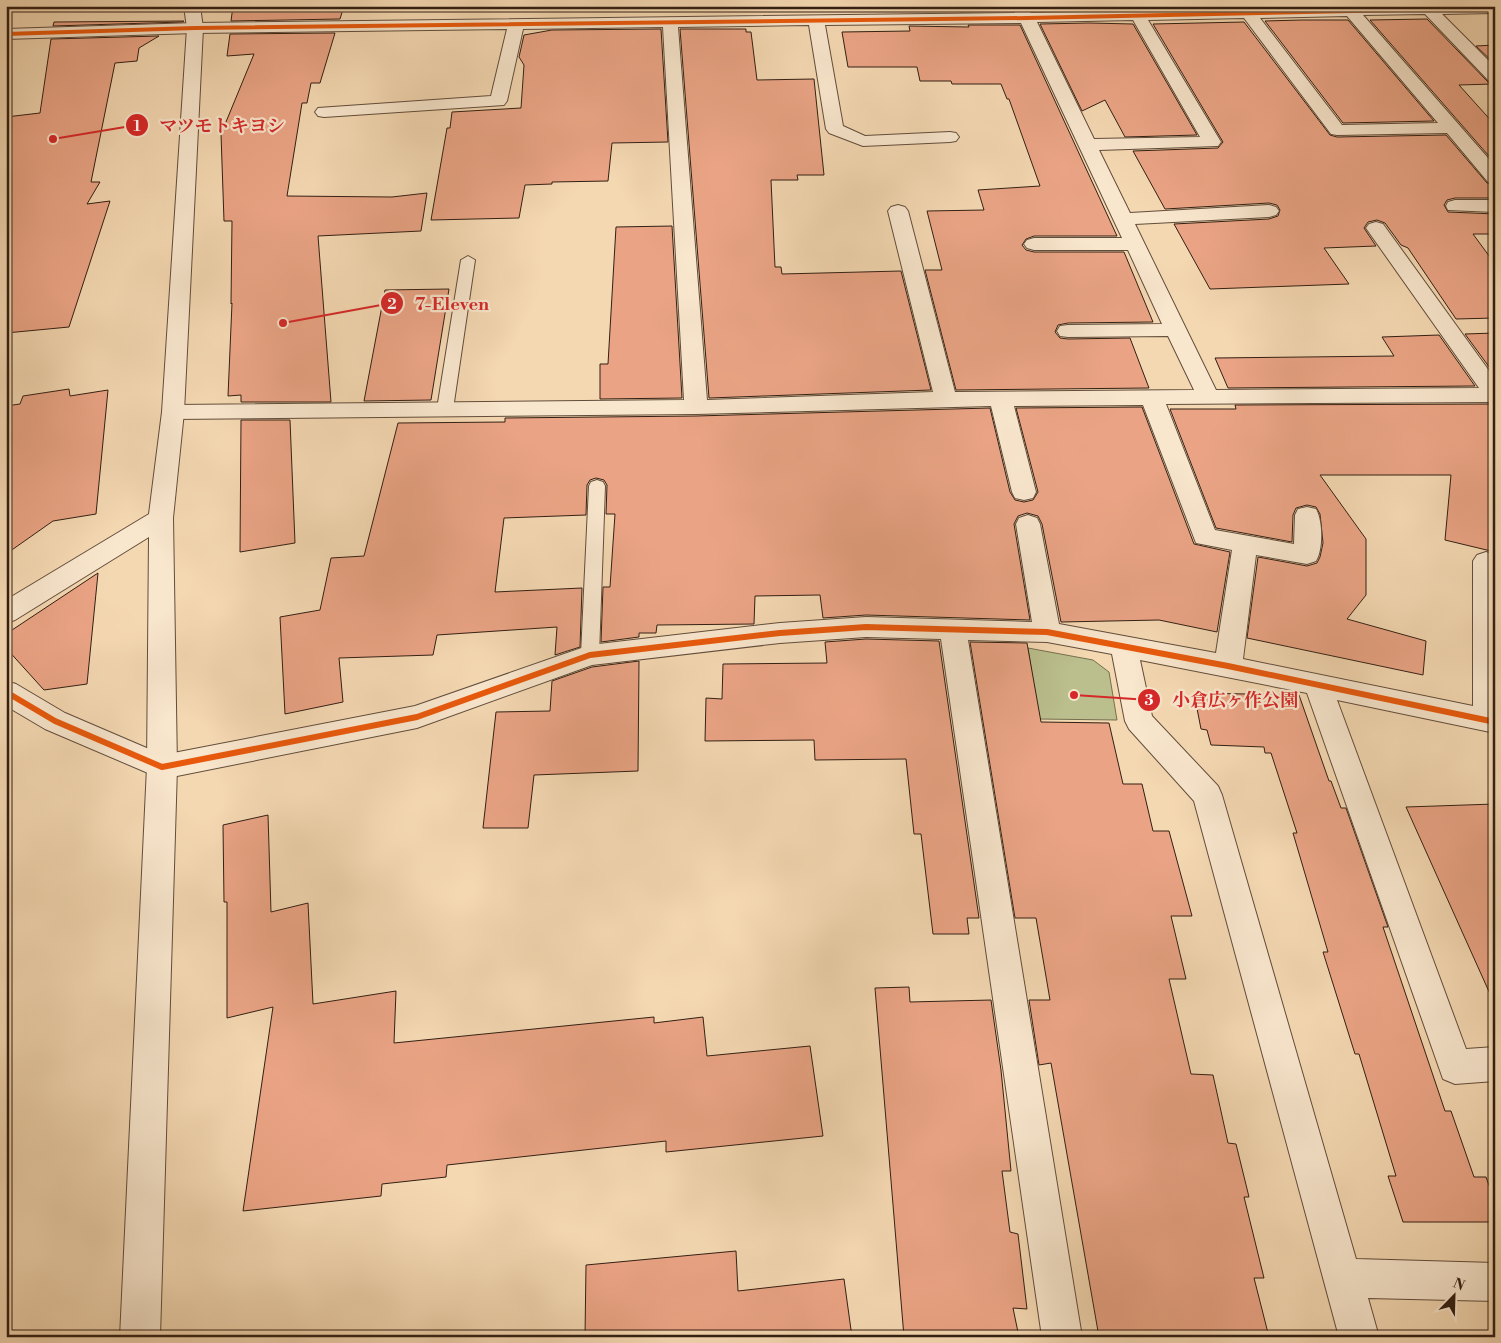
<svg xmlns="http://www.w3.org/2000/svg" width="1501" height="1343" font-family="'Libre Bodoni','Noto Serif JP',serif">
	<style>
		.green { fill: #babf8d; stroke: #766f50 }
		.building { fill: #eaa485; stroke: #321f13 }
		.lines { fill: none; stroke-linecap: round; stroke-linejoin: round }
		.service-casing { stroke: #624d3b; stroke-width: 2 }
		.minor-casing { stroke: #624d3b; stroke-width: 2 }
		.tertiary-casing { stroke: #624d3b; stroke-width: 2 }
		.service { fill: #f8e6cd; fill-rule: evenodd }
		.minor { fill: #f8e6cd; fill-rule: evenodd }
		.tertiary { fill: #f8e6cd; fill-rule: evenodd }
		.cycleway-far1-casing { stroke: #f8e6cd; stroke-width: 5.5 }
		.cycleway-casing { stroke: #f8e6cd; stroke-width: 9 }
		.cycleway-far1 { stroke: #e8590c; stroke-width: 4 }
		.cycleway { stroke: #e8590c; stroke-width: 6 }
		.leader { fill: none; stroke: #d62828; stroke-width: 2 }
		.callout-dot { fill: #d62828; stroke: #f8e6cd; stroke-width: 2 }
		.mark-label { font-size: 15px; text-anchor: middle; font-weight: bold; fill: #fff }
		.callout-label { font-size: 18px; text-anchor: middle; font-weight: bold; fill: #d62828; stroke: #f8e6cd; stroke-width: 4.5; stroke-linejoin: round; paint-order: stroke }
	</style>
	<rect width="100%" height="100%" fill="#f4d8b2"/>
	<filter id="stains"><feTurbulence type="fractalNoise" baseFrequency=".004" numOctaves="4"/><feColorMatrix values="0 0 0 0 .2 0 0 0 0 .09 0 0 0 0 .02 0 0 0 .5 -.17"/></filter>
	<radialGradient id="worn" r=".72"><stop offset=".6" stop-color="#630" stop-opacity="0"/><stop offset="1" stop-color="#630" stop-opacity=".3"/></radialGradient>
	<!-- green -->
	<path class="green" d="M1028 648 1093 660 1109 672 1117 720 1039 719Z"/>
	<!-- building -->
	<path class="building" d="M233 6H344L340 19 231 21Z
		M957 6H1008L1011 11 960 12Z
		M1028 6H1077L1080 10 1032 11Z
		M1427 19 1488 82 1493 84 1459 85 1495 125V163L1370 20Z
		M1302 20H1348L1434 121 1343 123 1265 21Z
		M184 21 183 22 53 26 54 22Z
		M1244 22 1330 135 1337 137 1446 135 1487 183 1495 185V198H1455L1447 200 1444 205 1448 212 1495 214V234H1473L1495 264V318L1456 319 1408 248 1401 245 1385 223 1377 220 1368 222 1364 228 1376 246 1324 248 1349 284 1210 289 1174 224 1269 219 1278 216 1280 210 1277 205 1269 203 1165 209 1133 151 1218 148 1223 142 1153 24Z
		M1089 23 1133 24 1197 135 1125 137 1105 100 1082 111 1040 24Z
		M968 25H1020L1117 236H1034L1026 239 1022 245 1026 250 1034 252H1124L1153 322 1068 323 1058 325 1055 332 1060 338 1068 339 1130 338 1149 388 956 390 925 270H942L927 211 984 210 978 190 1040 186 1009 99H1007L1001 84H952L951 81H920L917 67H848L842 32 910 31 909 26 969 27Z
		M661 29 668 142 612 143 608 181 552 182V184L525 185 519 218 431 220 447 128H450L452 112 521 108 524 65 519 57 524 35 552 30Z
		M680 29H746V32H751L757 80 814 79 824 175H797L798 180H771L775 267H781L782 274 901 271 931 390 709 398Z
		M335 33 320 83H311L307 103H302L287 196 392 197 427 193 421 231 318 236 331 402H241V395L228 396 232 303 231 304 232 221H224L221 134 254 54 227 56 230 34Z
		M159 36 139 48 137 61 115 63 91 182H100L87 204 110 201 69 327 6 333V117L40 113 51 39Z
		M1495 45V64L1476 46Z
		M672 226 682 398 600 399V364H608L616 227Z
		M449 289 431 400 364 401 385 290Z
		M1495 333V375L1465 334Z
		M1439 335 1475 386 1228 388 1215 358 1394 356 1382 337Z
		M69 389 70 396 108 390 96 514 53 521 6 554V406L20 404 23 396Z
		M1495 404V552L1445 540 1451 475H1320L1366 539V595L1347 619 1426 641 1423 675 1247 638 1258 557 1307 566 1317 563 1320 557 1323 543 1320 514 1316 507 1307 505 1296 508 1293 515 1292 542 1216 528 1170 409H1236L1235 405Z
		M1142 407 1194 544 1230 552 1217 632 1159 620 1061 622 1042 524 1038 516 1027 513 1018 516 1014 524 1030 620 866 615 823 618 820 595 755 596 754 624 657 625 656 633H639V637L601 642 603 587H610L615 514H606L607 485 604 480 596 478 590 480 587 485 586 515 504 518 495 592 582 588 580 647 555 655 557 627 437 635 433 655 339 658 343 702 285 714 280 617 320 610 331 558 364 556 398 423 505 422V418L696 416 990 408 1010 492 1015 500 1024 502 1033 500 1038 492 1016 408Z
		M241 420H290L295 543 240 552Z
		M98 573 87 684 44 690 6 648V634Z
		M866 639 939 641 979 918H967L969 934H933L921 834H914L906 759 815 760 814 740 705 741 706 698 722 699 723 664 827 663 825 642Z
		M970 642 1027 643 1041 722 1109 723 1123 784H1142L1153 831H1169L1192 916H1171L1186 979H1169L1191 1074 1213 1075 1228 1143 1236 1144 1249 1197H1244L1264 1278H1254L1269 1337H1099L1051 1063 1039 1065 1029 1000H1050L1036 918H1015Z
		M639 661 638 771 534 775 528 828H483L496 712 550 711 552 681 592 667Z
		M1194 693 1299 695 1329 781H1331L1341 808H1346L1388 927H1383L1445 1111H1451L1474 1177H1486L1495 1202V1222H1403L1388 1176H1396L1359 1054H1355L1323 952H1328L1293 833H1297L1271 753H1265L1264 747 1211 745 1207 730 1201 729Z
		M1495 804V1005L1406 807Z
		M268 815 271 912 308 903 313 1004 396 991 394 1043 654 1017V1023L703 1017 707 1056 810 1046 823 1136 666 1152V1141L447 1165 446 1177 382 1184 381 1196 243 1211 273 1007 227 1018V902H224L223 825Z
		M909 987 910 1002 991 1000 1001 1070 1011 1171H1002L1010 1232 1018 1234 1027 1309 1013 1308 1019 1337H904L875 988Z
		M736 1251 738 1291 844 1279 852 1337H585L586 1265Z"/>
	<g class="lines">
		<!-- service casing -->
		<g class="service-casing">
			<path id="service" d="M468 256 475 260 453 409 450 412H440L437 409 461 260Z
				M597 480 603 482 605 486 599 655 597 660 590 662 583 660 581 655 589 486 591 482Z"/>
		</g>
		<!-- minor casing -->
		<g class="minor-casing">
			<path id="minor" d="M1010 6H1025L1031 13 1361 6H1495V13L1442 14 1495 67V82L1489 81 1425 14 1363 15 1495 166V183L1488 182 1447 133 1337 135 1331 134 1244 18 1148 20 1221 142 1218 146 1099 150 1130 213 1269 205 1276 207 1279 211 1276 215 1269 217 1135 224 1216 390 1479 388 1366 228 1369 224 1376 222 1383 224 1495 379V402L1166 404 1215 530 1294 544 1295 515 1298 509 1307 507 1316 509C1323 521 1323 550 1316 561L1307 564 1256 555 1243 659 1473 706V561L1477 555 1486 552 1495 555V733L1337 700 1466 1049 1495 1047V1081L1455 1084 1443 1079 1307 693 1140 660 1152 716 1218 786 1222 795 1356 1259 1495 1263V1301L1368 1298 1379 1337H1339L1194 801 1129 729 1125 721 1112 654 1047 642 968 640 1082 1337H1042L941 639 866 637 780 643 592 665 417 728 162 779 45 729 6 706V681L16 684 65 713 163 755 415 706 590 645 780 623 866 617 1032 622 1016 524 1019 518 1028 515 1037 518 1040 524 1059 624 1216 653 1232 550 1196 543 1143 405 1014 406 1036 492 1033 498 1024 500 1015 498 1012 492 991 406 696 414 173 419 165 417 162 412 165 407 173 405 684 400 663 27 523 29 507 101 504 105 324 117 318 116 315 112 318 108 491 96 507 29 195 33 6 39V29L195 23 1015 13ZM1347 16 1438 123 1342 125 1260 18ZM1133 20 1200 137 1094 139 1037 22ZM1021 23 1122 238H1034L1027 240 1024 244 1027 248 1034 250H1128L1162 324 1068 325 1060 326 1057 331 1060 336 1068 337 1168 336 1194 390 955 392 908 211 905 207 898 205 891 207 888 211 933 392 707 400 678 27 809 25 826 129 829 133 863 146 950 142 956 141 959 137 956 133 950 132 865 136 843 126 825 25Z
				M1455 200H1495V212L1448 210 1446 206 1448 202Z"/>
		</g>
		<!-- tertiary casing -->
		<g class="tertiary-casing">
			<path id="tertiary" d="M184 6H200L203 28 184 412 173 518 177 767 160 1337H120L147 767 149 537 15 620 6 623V600L149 514 162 412 187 28Z"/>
		</g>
		<!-- service -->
		<use href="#service" class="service"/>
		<!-- minor -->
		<use href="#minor" class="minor"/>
		<!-- tertiary -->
		<use href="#tertiary" class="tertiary"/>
		<!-- cycleway-far1 casing -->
		<g class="cycleway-far1-casing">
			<path id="cycleway-far1" d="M6 34 195 28 1027 18 1495 8"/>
		</g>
		<!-- cycleway casing -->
		<g class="cycleway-casing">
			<path id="cycleway" d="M6 692 55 721 162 767 417 717 590 655 780 633 866 627 1047 632 1228 666 1495 722"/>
		</g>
		<!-- cycleway-far1 -->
		<use href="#cycleway-far1" class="cycleway-far1"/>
		<!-- cycleway -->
		<use href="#cycleway" class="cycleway"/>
	</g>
	<!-- callouts -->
	<path class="leader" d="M53 139L137 125M283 323L392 303M1074 695L1149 700"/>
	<g class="callout-dot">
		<circle cx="53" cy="139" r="5"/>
		<circle cx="283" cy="323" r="5"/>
		<circle cx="1074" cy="695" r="5"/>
		<circle cx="137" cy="125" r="12"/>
		<circle cx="392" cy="303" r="12"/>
		<circle cx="1149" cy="700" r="12"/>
	</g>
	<g class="mark-label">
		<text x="137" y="131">1</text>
		<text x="392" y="309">2</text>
		<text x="1149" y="705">3</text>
	</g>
	<g class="callout-label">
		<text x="222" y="132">マツモトキヨシ</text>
		<text x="452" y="310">7-Eleven</text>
		<text x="1235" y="706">小倉広ヶ作公園</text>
	</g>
	<!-- margin -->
	<rect width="1501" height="1343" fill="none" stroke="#f4d8b2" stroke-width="25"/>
	<rect x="8" y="8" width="1486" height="1328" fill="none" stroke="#321f13" stroke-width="2.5"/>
	<rect x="12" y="12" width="1476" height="1318" fill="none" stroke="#321f13"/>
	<!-- north arrow -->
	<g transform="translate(1454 1296) rotate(23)" stroke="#f8e6cd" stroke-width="4" paint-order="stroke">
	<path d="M0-4L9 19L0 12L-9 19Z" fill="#321f13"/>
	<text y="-8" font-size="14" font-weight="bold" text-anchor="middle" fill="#321f13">N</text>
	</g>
	<rect width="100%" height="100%" filter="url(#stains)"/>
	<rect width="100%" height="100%" fill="url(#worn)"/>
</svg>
